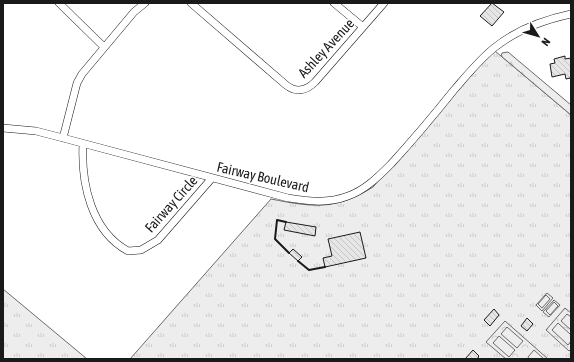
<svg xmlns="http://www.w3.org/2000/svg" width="574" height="362" font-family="'Asap Condensed',sans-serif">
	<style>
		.grass { fill: url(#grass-tufts); stroke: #6a6a6a }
		.forest { fill: url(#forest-firs); stroke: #6a6a6a }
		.park { fill: url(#park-crowns); stroke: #6a6a6a }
		.pitch { fill: #ededed; stroke: #6a6a6a }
		.building { fill: url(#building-back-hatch); stroke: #1a1a1a }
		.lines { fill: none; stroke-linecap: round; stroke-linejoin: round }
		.minor-casing { stroke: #1a1a1a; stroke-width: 8 }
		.minor { stroke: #fff; stroke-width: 7 }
		.wall { stroke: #1a1a1a; stroke-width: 2 }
		.labels { text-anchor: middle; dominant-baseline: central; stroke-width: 3; stroke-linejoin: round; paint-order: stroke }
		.street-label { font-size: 14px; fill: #1a1a1a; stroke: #fff }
	</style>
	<defs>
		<pattern id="grass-tufts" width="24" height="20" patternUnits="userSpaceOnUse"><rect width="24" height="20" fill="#ededed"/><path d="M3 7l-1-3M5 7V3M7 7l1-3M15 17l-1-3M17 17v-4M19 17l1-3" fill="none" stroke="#cbcbcb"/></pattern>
		<pattern id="forest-firs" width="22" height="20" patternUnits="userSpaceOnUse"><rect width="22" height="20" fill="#ededed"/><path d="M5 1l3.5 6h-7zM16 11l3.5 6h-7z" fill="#cbcbcb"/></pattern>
		<pattern id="park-crowns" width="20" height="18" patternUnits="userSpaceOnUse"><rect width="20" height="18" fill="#ededed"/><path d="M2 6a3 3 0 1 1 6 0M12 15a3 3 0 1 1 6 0" fill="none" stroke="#cbcbcb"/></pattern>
		<pattern id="building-back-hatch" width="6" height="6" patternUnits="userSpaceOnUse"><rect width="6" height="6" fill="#e6e6e6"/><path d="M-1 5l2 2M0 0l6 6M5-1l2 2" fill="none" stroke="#c5c5c5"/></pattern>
	</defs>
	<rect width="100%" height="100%" fill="#fff"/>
	<!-- grass -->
	<path class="grass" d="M495 51 571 115V359H130L271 199C312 207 335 211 373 187L477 69Z
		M3 289 87 359H3Z"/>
	<!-- forest -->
	<path class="forest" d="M508 52 571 105V115L501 56 502 53Z"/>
	<!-- park -->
	<path class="park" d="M547 293 553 298 542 311 536 305Z
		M554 300 560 305 549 317 543 312Z
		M565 308 571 313V349L569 351 546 330Z
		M505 321 548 359H506L486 342Z"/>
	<!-- pitch -->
	<path class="pitch" d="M546 295 550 299 542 308 538 304Z
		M554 302 558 306 550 315 546 311Z
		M567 314 571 317V330L561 321Z
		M558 323 571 335V341L568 345 552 330Z
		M507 327 523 341 517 348 501 334Z
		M499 336 515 350 509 357 493 343Z
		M534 350 544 359H529L528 357Z"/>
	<!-- building -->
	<path class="building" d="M492 3 504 12 492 26 480 16Z
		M565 56V59L571 58V80L570 78 566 79 565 74 552 77 550 64 555 63 554 59Z
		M286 222 316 227 315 236 284 230Z
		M360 232 366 258 325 267 323 258 332 256 328 239Z
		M293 249 302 257 298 261 289 253Z
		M494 309 499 315 490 326 484 320Z
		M527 318 533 324 527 331 521 326Z
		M473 350 479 356 478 357 479 359H465Z"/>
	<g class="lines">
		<!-- minor casing -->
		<g class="minor-casing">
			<path id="minor" d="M59 3 104 47
				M191 3 286 85C296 93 306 91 315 82L384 3
				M334 3 363 27
				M3 128 36 131 63 138 288 198C308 201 327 204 348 196 365 190 378 177 391 164 413 140 434 115 454 90 467 75 479 60 494 48 516 30 543 20 571 14
				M63 138 77 83 82 74 134 12 145 3
				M83 144C81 183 91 231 128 251L141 250 158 240 212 178"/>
		</g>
		<!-- minor -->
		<use href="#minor" class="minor"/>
		<!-- wall -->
		<path class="wall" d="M286 222 277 220 275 239 289 253
			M298 261 309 270 325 267"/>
	</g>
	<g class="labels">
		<!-- street labels -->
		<g class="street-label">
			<text transform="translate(326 48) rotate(-47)">Ashley Avenue</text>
			<text transform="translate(263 177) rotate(13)">Fairway Boulevard</text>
			<text transform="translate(171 204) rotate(-48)">Fairway Circle</text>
		</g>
	</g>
	<!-- border -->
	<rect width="574" height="362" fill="none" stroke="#1a1a1a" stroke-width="8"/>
	<!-- north arrow -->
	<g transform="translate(538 36) rotate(127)" stroke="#ffffff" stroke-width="3" paint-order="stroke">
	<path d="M0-3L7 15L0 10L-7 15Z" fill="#1a1a1a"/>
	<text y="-6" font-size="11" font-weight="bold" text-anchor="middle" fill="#1a1a1a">N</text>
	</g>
</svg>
